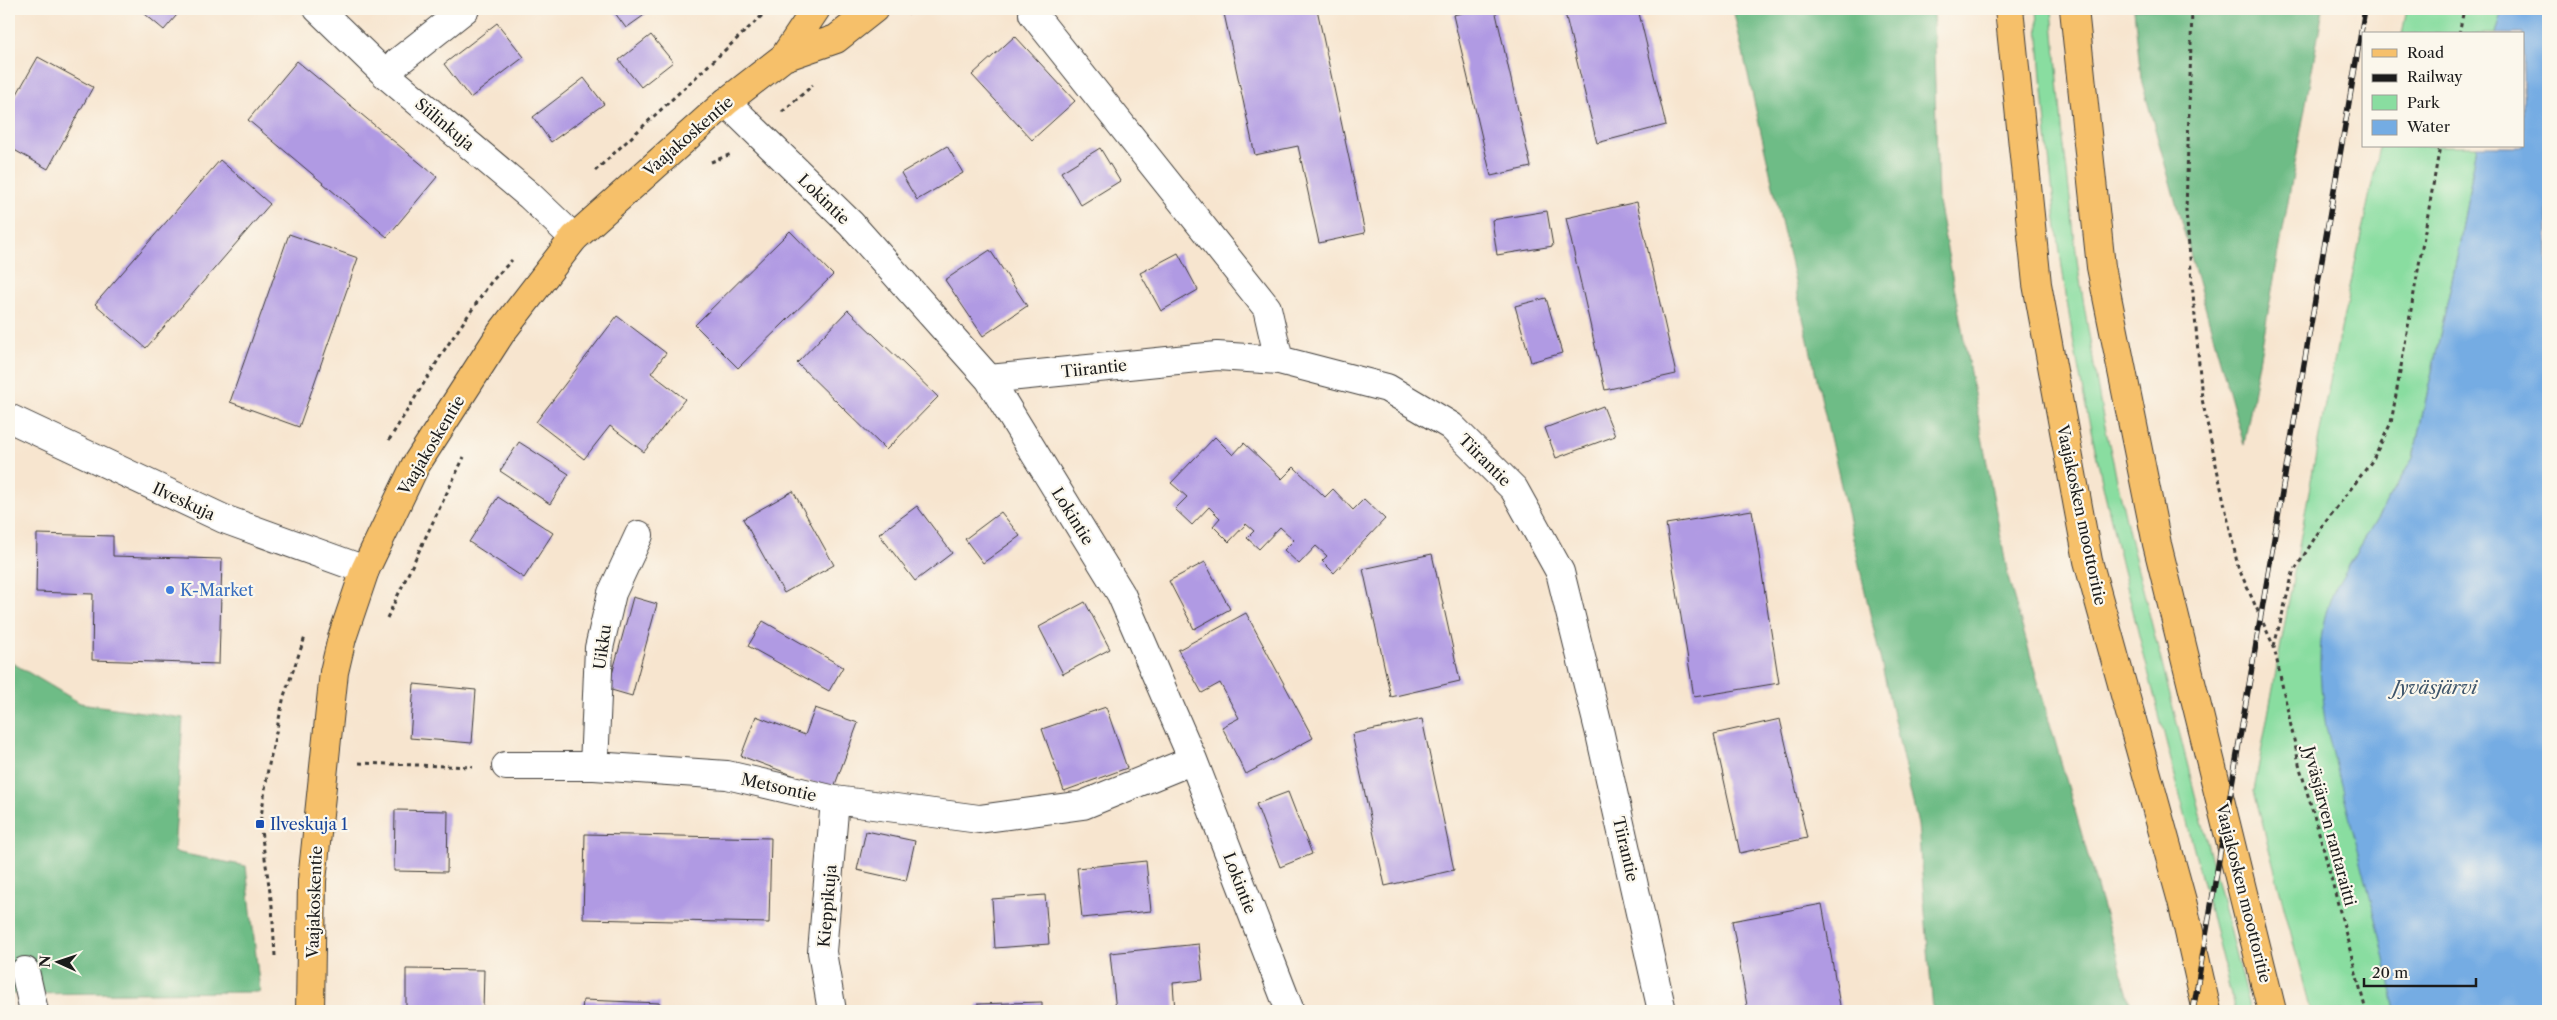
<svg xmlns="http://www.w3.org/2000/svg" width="2557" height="1020" font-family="'Libre Caslon Text',serif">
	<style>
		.green { fill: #89dda0; stroke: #527c5e }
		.forest { fill: #6ebc86; stroke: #456c51 }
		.water { fill: #74ace3; stroke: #486480 }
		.building { fill: #b09ae3 }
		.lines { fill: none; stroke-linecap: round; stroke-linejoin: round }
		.minor-casing { stroke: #3d3a37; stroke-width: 30 }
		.major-casing { stroke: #3d3a37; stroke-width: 30 }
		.highway-casing { stroke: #3d3a37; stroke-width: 30 }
		.path { stroke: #3d3a37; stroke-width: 3; stroke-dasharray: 4 4; stroke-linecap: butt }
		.minor { stroke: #fff; stroke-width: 28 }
		.major { stroke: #f6c06b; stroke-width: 28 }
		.highway { stroke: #f6c06b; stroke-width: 28 }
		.rail-casing { stroke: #1c1c1c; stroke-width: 5.5 }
		.rail { stroke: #fbf7ec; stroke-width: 4; stroke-dasharray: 11; stroke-linecap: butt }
		.shop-dot { fill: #3f7fe0; stroke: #fbf7ec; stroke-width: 2 }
		.transit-dot { fill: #1a4fb4; stroke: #fbf7ec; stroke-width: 2 }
		.labels { text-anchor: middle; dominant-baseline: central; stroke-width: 4.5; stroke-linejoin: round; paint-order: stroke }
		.street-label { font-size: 16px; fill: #1c1c1c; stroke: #fbf7ec }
		.shop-label { font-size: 16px; fill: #366cbe; stroke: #fbf7ec; text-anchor: start }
		.transit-label { font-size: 16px; fill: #164399; stroke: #fbf7ec; text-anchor: start }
		.water-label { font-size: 18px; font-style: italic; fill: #3f566c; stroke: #fbf7ec }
	</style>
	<rect width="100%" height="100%" fill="#fbf7ec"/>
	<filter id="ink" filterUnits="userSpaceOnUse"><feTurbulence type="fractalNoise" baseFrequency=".02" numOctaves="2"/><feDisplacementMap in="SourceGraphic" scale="10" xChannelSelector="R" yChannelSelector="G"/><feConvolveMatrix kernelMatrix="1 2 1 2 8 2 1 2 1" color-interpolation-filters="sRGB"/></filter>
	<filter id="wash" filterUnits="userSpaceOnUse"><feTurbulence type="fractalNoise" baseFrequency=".0096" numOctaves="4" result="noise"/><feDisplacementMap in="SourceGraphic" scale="20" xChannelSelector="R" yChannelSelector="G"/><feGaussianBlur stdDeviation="1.12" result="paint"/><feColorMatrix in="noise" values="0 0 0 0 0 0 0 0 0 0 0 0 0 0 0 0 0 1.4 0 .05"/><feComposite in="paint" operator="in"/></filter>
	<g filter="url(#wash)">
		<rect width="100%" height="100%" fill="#f7e5cf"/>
		<!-- green -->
		<path class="green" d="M2037 9H2052L2063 138 2078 268 2101 408 2132 546 2250 1011H2235C2186 811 2129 613 2087 412 2059 279 2046 144 2037 9Z
			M2407 9H2503L2496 34H2402Z
			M2380 146H2477L2458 253 2413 458 2352 560 2432 1011H2311L2254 791 2325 404Z"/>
		<!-- forest -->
		<path class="forest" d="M1733 9H1933L1938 201 2009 581 2130 1002 2128 1011H1933L1918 825Z
			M2134 9H2323L2244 445 2141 79Z
			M9 661 80 703 183 718 174 852 246 866 260 992 9 994Z"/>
		<!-- water -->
		<path class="water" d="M2503 9H2548V1011H2396L2378 927 2326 727C2319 680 2314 629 2336 587L2413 458 2458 253 2477 146H2523V34H2496Z"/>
		<g id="blocks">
			<!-- building -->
			<path class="building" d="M139 9H182L164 30Z
				M612 9H653L626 28Z
				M1223 9H1317L1365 233 1319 243 1298 146 1255 155Z
				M1479 9H1495L1531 167 1491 176 1453 15Z
				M1564 9H1638L1666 125 1597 143Z
				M497 23 524 57 470 98 444 64Z
				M651 35 673 62 641 87 619 60Z
				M1015 36 1075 101 1032 140 972 75Z
				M38 57 93 87 48 169 9 147V108Z
				M297 61 437 177 387 237 248 120Z
				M584 78 604 104 551 142 533 117Z
				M947 146 963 173 917 200 901 173Z
				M1100 148 1120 181 1081 205 1061 172Z
				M220 160 270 204 146 348 95 304Z
				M1637 202 1676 374 1605 390 1566 218Z
				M1547 211 1553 246 1497 255 1492 220Z
				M790 231 833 275 738 368 695 325Z
				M289 234 358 258 299 427 230 402Z
				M990 250 1027 306 983 336 945 280Z
				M1178 253 1198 290 1161 311 1140 273Z
				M1546 298 1562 353 1531 362 1515 306Z
				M848 310 938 397 886 450 797 363Z
				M617 316 666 353 651 373 685 399 644 452 610 426 584 459 536 422Z
				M1603 406 1615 436 1556 458 1545 428Z
				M1215 437 1233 455 1244 443 1282 479 1294 467 1325 497 1333 489 1353 510 1364 499 1385 519 1334 573 1322 561 1327 556 1316 546 1299 564 1284 550 1294 540 1280 527 1259 549 1247 538 1254 531 1246 524 1229 542 1213 526 1220 518 1209 507 1192 525 1175 509 1187 497 1171 483Z
				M519 442 569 474 550 504 500 471Z
				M793 491 834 565 784 593 743 519Z
				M498 497 553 533 524 578 469 542Z
				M917 506 952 553 915 581 879 534Z
				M1752 510 1779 683 1694 697 1666 524Z
				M1001 512 1020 536 983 563 965 539Z
				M37 534 113 536V556L222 559 219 664 92 660 93 594 36 592Z
				M1432 554 1460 681 1391 697 1363 569Z
				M1205 562 1230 609 1194 629 1169 581Z
				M633 597 657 604 632 696 608 689Z
				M1085 602 1110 649 1063 674 1039 627Z
				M1246 613 1313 738 1246 774 1222 727 1239 718 1220 683 1202 693 1178 650Z
				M763 621 843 667 829 691 748 646Z
				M414 684 476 690 472 743 410 738Z
				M1106 707 1127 768 1064 791 1042 729Z
				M815 708 858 723 833 790 741 756 756 716 805 735Z
				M1422 719 1454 870 1385 886 1352 734Z
				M1780 719 1807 838 1740 853 1714 734Z
				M1288 792 1312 854 1280 867 1256 804Z
				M395 810 448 811 447 872 394 871Z
				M866 831 915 841 906 881 857 870Z
				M585 834 771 838 769 923 583 919Z
				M1146 861 1151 911 1082 918 1077 868Z
				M1045 895 1049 944 995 948 992 899Z
				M1822 904 1841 1011H1748L1732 921Z
				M1199 944 1203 980 1173 983 1175 1011H1116L1110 953Z
				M406 969 484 970 483 1011H406Z
				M583 1000 660 1003V1011H582Z
				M1042 1002V1011H977V1004Z
				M766 1007 796 1008 795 1011H765Z"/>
		</g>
	</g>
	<g filter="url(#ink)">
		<use href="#blocks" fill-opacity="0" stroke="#3d3a37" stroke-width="1"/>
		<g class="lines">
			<!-- minor casing -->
			<g class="minor-casing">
				<path id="minor" d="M318 9 384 73 530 196 574 238
					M1033 14 1267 308 1279 360
					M384 73 465 9
					M726 102 851 224 989 379 1121 594 1193 760 1290 1011
					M989 379 1217 356 1279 360 1387 388 1451 426 1514 489 1560 572 1600 734 1662 1011
					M9 418 224 519 365 570
					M506 766H594L727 775 835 800 979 819 1083 805 1193 760
					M594 766 599 648 612 593 639 535
					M25 971 34 1011
					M832 1011 822 952 835 800"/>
			</g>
			<!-- major casing -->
			<g class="major-casing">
				<path id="major" d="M784 57 836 39 874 9
					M310 1011 312 881 334 672 342 638 365 570 415 466 501 333 574 238 726 102 784 57 816 9"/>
			</g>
			<!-- highway casing -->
			<g class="highway-casing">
				<path id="highway" d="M2009 9 2037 284 2088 561 2182 901 2207 1011
					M2074 9 2101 267 2157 544 2272 1011"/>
			</g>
			<!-- path -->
			<path class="path" d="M2192 9 2186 211 2202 399 2238 567 2274 647 2300 768 2322 843 2366 1011
				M908 14 914 9
				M2459 34 2464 9
				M782 112 813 85
				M711 162 731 154
				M595 171 769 9
				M389 440 445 349 491 282 512 260
				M387 618 464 457
				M2274 646 2293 573 2321 528 2372 461 2391 423 2440 146
				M359 763 473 767
				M275 956 272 906 260 824 268 769 284 696 305 637"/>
			<!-- minor -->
			<use href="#minor" class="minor"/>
			<!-- major -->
			<use href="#major" class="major"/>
			<!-- highway -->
			<use href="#highway" class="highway"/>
			<!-- rail casing -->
			<g class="rail-casing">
				<path id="rail" d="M2193 1011 2365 9"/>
			</g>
			<!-- rail -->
			<use href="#rail" class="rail"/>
		</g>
	</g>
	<!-- markers -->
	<circle class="shop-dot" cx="170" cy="590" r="5"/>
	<rect class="transit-dot" x="255" y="819" width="10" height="10" rx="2.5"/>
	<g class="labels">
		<!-- street labels -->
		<g class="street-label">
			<text transform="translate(445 124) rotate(40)">Siilinkuja</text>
			<text transform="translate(688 136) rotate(-41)">Vaajakoskentie</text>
			<text transform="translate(824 199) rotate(44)">Lokintie</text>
			<text transform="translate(1094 368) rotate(-6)">Tiirantie</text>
			<text transform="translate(431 445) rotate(-59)">Vaajakoskentie</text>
			<text transform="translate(1485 460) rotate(45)">Tiirantie</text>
			<text transform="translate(184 501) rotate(25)">Ilveskuja</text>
			<text transform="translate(2082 515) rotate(78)">Vaajakosken moottoritie</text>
			<text transform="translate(1073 516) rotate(58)">Lokintie</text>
			<text transform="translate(602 647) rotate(-82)">Uikku</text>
			<text transform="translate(779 787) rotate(13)">Metsontie</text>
			<text transform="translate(2330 826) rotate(75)">Jyväsjärven rantaraitti</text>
			<text transform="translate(1626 849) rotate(77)">Tiirantie</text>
			<text transform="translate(1240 883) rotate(69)">Lokintie</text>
			<text transform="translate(2244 893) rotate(76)">Vaajakosken moottoritie</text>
			<text transform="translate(314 902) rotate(-88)">Vaajakoskentie</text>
			<text transform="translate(827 906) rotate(-85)">Kieppikuja</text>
		</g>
		<!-- shop labels -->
		<g class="shop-label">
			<text x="180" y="590">K-Market</text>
		</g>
		<!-- transit labels -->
		<g class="transit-label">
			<text x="270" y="824">Ilveskuja 1</text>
		</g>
		<!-- water labels -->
		<g class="water-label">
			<text x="2435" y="688">Jyväsjärvi</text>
		</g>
	</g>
	<!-- margin -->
	<rect width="2557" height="1020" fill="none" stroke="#fbf7ec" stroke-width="30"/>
	<!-- legend -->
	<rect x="2362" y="32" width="162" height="115" fill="#fbf7ec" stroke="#a29f99"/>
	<rect x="2372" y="49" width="25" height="8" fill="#f6c06b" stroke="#a29f99"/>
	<text x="2407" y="58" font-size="15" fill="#1c1c1c">Road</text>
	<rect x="2372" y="74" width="25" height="8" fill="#1c1c1c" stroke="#a29f99"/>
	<text x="2407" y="82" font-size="15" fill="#1c1c1c">Railway</text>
	<rect x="2372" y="95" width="25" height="15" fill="#89dda0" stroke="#a29f99"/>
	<text x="2407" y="108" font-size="15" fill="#1c1c1c">Park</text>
	<rect x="2372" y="120" width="25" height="15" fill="#74ace3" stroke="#a29f99"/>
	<text x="2407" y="132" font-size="15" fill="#1c1c1c">Water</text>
	<!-- north arrow -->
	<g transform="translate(58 962) rotate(273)" stroke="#fbf7ec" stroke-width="4" paint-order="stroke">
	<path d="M0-4L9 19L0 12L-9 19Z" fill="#1c1c1c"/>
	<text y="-8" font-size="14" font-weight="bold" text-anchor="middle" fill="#1c1c1c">N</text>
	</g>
	<!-- scale -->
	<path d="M2364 978v8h112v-8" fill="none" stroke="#1c1c1c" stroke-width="2.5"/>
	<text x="2372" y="978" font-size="15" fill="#1c1c1c" stroke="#fbf7ec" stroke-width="4" paint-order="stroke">20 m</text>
</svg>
